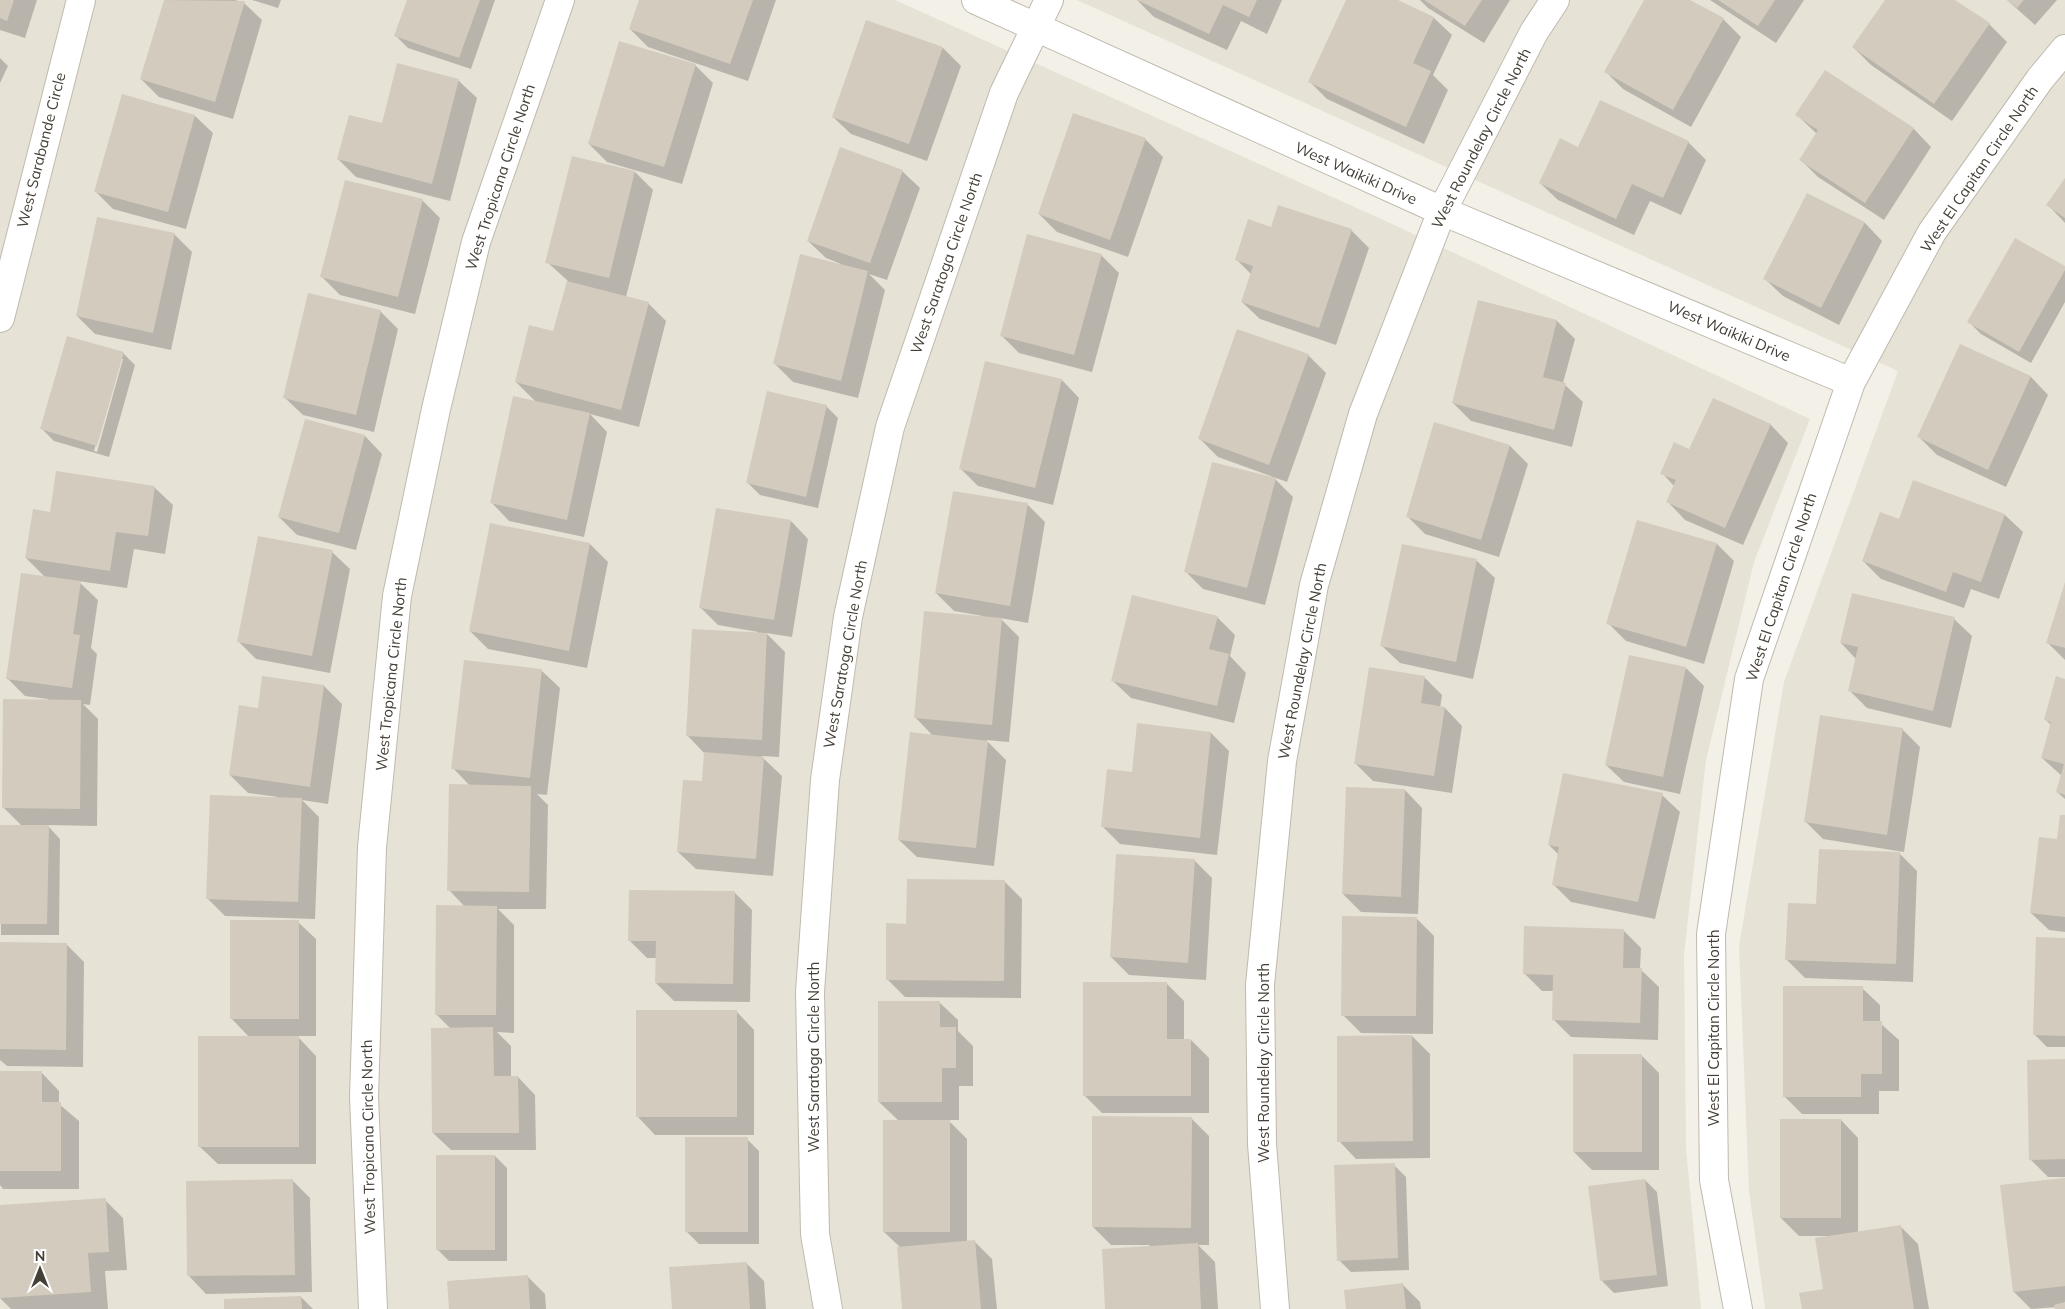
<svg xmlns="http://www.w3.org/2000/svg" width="2065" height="1309" font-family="Mulish,sans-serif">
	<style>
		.residential { fill: #e6e2d6 }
		.shadow { fill: #0003; fill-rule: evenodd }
		.building { fill: #d3ccbe }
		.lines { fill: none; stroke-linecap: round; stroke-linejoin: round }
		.minor-casing { stroke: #c0baae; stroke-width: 30 }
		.minor { stroke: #fff; stroke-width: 28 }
		.labels { text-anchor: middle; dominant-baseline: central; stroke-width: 4.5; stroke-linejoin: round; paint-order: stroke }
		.street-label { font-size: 15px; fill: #454037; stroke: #fff }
	</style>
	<rect width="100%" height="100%" fill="#f2f0e7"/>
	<!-- residential -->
	<path class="residential" d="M0 0H895L1390 223 1810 419 1754 562 1706 760 1684 955 1686 1148 1701 1309H0Z
		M1077 0H2065V1309H1765L1749 1191 1739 946 1784 682 1898 371Z"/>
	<!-- shadow -->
	<path class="shadow" d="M0 0H37L25 38 0 30Z
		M165 0H235L244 3 262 20 233 119 159 97 141 79Z
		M252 0H281L278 8Z
		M408 0H495L471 69 408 48 396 36Z
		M640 0H776L748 81 648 47 630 29Z
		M1137 0H1282L1267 34 1241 21 1227 50 1154 17Z
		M1347 0H1395L1434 18 1452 35 1433 75 1448 90 1424 144 1327 99 1310 82Z
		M1420 0H1510L1484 43 1428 8Z
		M1645 0H1688L1723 19 1741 37 1691 127 1623 89 1605 71Z
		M1710 0H1804L1776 43Z
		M1886 0H1953L1989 24 2007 42 1952 121 1871 65 1853 47Z
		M2007 0H2057L2035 25Z
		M867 22 943 48 961 66 927 161 851 134 833 117Z
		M0 58 8 66 0 83Z
		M398 65 459 81 477 98 450 201 356 177 338 159 382 125Z
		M695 65 713 83 682 184 607 162 589 144Z
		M1825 72 1914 129 1931 147 1884 220 1818 177 1801 160 1817 134 1797 115Z
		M195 116 213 133 186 229 113 209 96 192Z
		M1145 139 1163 157 1128 257 1057 232 1039 214Z
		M1688 142 1706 160 1681 215 1650 201 1634 235 1558 200 1540 183 1579 148Z
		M573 157 635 172 653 190 626 297 648 303 666 321 639 427 590 414 607 432 584 537 509 521 492 503 536 402 516 382 554 332 568 281 547 262Z
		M902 171 920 188 887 280 869 274 885 290 858 398 793 382 775 364 841 264 826 258 808 241Z
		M2065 180V223L2048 205Z
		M1807 195 1865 223 1882 241 1839 325 1783 296 1765 279Z
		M422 200 440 218 415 314 340 295 322 277Z
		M1272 229 1351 230 1369 248 1336 345 1260 319 1242 302 1251 274 1236 259Z
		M174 234 192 252 171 350 95 334 77 316Z
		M1101 255 1119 273 1092 372 1019 353 1001 335Z
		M2065 267V302L2031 363 1981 334 1969 322Z
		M1479 301 1557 321 1575 339 1563 383 1583 402 1572 447 1471 421 1453 403Z
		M380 311 398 329 374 432 303 415 285 398Z
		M1961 345 2031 377 2048 395 2006 487 1937 455 1919 437Z
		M123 353 135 365 109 457 54 441 42 429ZM121 359H123L97 452 94 451Z
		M1308 355 1326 373 1287 482 1218 457 1200 439Z
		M1062 380 1079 398 1053 505 978 486 960 468Z
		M1713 400 1771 425 1788 443 1743 545 1685 520 1668 502 1674 486 1662 473 1690 451Z
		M826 406 838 418 818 508 760 495 748 483Z
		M1435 423 1510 446 1528 464 1499 557 1425 534 1407 516Z
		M365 436 382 454 356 550 297 535 279 517Z
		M57 473 155 488 173 505 165 554 134 549 127 588 78 581 98 600 91 648 97 654 90 705 83 704 98 719 97 826 47 825 60 839 59 935H1L0 826H22L3 807 48 699 25 696 7 678 46 578 26 558 51 514Z
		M1272 476 1293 497 1265 605 1203 589 1185 571Z
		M1914 482 2005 515 2023 532 1999 599 1971 589 1964 608 1881 579 1863 561 1900 521Z
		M1027 504 1045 522 1028 623 1000 618 1019 637 1009 742 986 740 1006 760 994 866 917 857 899 840 933 736 915 717 983 616 954 611 936 593Z
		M791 521 808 539 792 637 766 633 785 652 779 757 761 756 782 776 773 876 696 869 678 852 703 783 705 754 687 735 758 632 718 625 700 607Z
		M590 544 608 562 587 668 488 649 470 631Z
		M1717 544 1734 561 1704 664 1626 641 1608 623Z
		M1403 545 1477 561 1495 578 1473 679 1400 663 1382 646Z
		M332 552 350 569 330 673 256 659 238 641Z
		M2065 585V660L2048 643Z
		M1217 617 1235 635 1230 656 1246 673 1234 723 1131 698 1113 681Z
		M1954 619 1972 636 1951 728 1867 708 1849 690 1856 659 1841 643Z
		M1686 668 1704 686 1680 794 1624 782 1606 765Z
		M542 671 560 688 547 795 537 794 548 805 546 909H498L514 925V1033L497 1032 511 1046V1077H518L535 1095 536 1150H451L433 1133 451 1029 436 1014 465 907 449 890 470 786 453 768Z
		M1424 677 1442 695 1440 708H1445L1462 726 1452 793 1373 781 1355 763Z
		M2065 680V799L2057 792 2062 776 2042 758 2051 725 2046 720Z
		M324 686 342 704 328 804 302 800 319 817 315 919 225 916 207 898 278 797 248 793 230 775 259 709Z
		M1902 729 1920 747 1904 852 1823 839 1805 821Z
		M1211 733 1229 751 1217 855 1120 844 1102 826 1133 774Z
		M1405 790 1422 808 1418 914 1361 912 1343 894Z
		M1662 795 1680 812 1655 919 1571 902 1553 884 1559 855 1549 845Z
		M2065 816V932L2049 930 2031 913Z
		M1899 853 1917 871 1913 982 1805 978 1787 960 1818 905Z
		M1194 860 1212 878 1206 980 1129 975 1111 957Z
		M1004 881 1022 899 1021 998 905 997 887 979 908 925Z
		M734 892 752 910 750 1002 674 1001 656 983 657 958H647L629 940Z
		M1416 918 1434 936 1433 1034 1361 1033 1343 1015Z
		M298 922 316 939V1036H297L316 1056V1164H218L200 1147 250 1038 231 1018Z
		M1623 930 1641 948 1640 969 1659 987 1658 1040 1571 1037 1554 1020V991H1542L1524 973Z
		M2065 939V1047H2047L2035 1035Z
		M0 943 66 944 84 962 83 1067 7 1066 0 1060Z
		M1166 983 1184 1001V1040H1191L1209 1058V1113H1102L1084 1095Z
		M1862 988 1880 1005V1023L1899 1040V1091H1879V1114H1802L1784 1096Z
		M940 1003 958 1020V1031L973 1046V1086H959V1120H948L967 1139V1242L974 1241 992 1259 997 1309H904L901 1248 884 1232 899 1121 879 1102Z
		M737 1012 754 1030V1135H655L638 1117Z
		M1412 1036 1430 1054V1158L1356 1159 1339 1141Z
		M1641 1055 1659 1073V1170H1592L1574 1152Z
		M2065 1061V1177H2048L2030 1159Z
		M0 1073H42L59 1091V1104L79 1121V1189H3L0 1185Z
		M1191 1118 1209 1136V1245H1198L1215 1262 1218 1309H1106L1150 1245H1111L1093 1227Z
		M1841 1120 1858 1138V1233L1900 1226 1918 1244 1929 1309H1803L1824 1290 1830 1236H1799L1781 1218Z
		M747 1139 759 1151V1244H699L687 1232Z
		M495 1156 507 1168V1261H449L437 1249Z
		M1394 1165 1406 1177 1409 1270 1351 1272 1339 1260Z
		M2065 1179V1309H2056V1307L2031 1309 2014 1292Z
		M292 1180 310 1198 312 1292 206 1294 189 1276Z
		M1645 1180 1657 1192 1668 1286 1614 1293 1602 1281Z
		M105 1200 123 1218 127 1270 105 1271 108 1309H11L0 1298V1206Z
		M746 1263 764 1281 766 1309H674Z
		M527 1276 545 1294 546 1309H450Z
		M1402 1284 1420 1302 1421 1309H1348Z
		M301 1297 313 1309H225Z"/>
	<!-- building -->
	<path class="building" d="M0 0H14L7 21 0 18Z
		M164 0 245 1 215 102 140 79Z
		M407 0H480L459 58 394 36Z
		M639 0H753L730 64 629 29Z
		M1137 0H1257L1249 17 1223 5 1209 34Z
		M1346 0H1398L1434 17 1413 63 1431 71 1406 127 1308 82Z
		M1424 0H1482L1465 26Z
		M1644 0H1690L1724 18 1673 110 1604 72Z
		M1718 0H1775L1758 26Z
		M1885 0H1955L1990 23 1934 104 1852 47Z
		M2007 0H2024L2017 8Z
		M866 20 943 47 909 144 832 117Z
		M619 41 696 64 664 167 588 144Z
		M397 63 459 79 432 184 337 159 349 115 382 123Z
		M1825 70 1914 128 1865 203 1799 160 1818 130 1795 115Z
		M122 94 195 115 168 212 94 192Z
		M1600 100 1689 141 1663 198 1632 184 1616 219 1539 183 1560 138 1578 147Z
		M1073 113 1146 138 1110 240 1038 214Z
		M840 147 903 170 870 263 807 241Z
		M572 156 635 171 609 278 545 263Z
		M2065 178V218L2046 205Z
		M345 180 423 199 398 297 320 277Z
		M1807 193 1865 222 1821 308 1763 279Z
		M1278 205 1352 229 1319 328 1241 302 1253 266 1235 260 1248 219 1271 227Z
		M97 217 175 233 153 333 76 316Z
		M1027 234 1102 254 1074 355 1000 336Z
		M2015 238 2065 266V270L2019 352 1967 322Z
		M800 254 868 271 841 381 773 364Z
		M567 281 649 302 621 410 515 382 529 325 553 331Z
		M308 293 381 310 356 415 283 398Z
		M1478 300 1557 320 1543 377 1566 383 1554 430 1452 403Z
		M1237 329 1309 354 1269 465 1198 439Z
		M67 336 124 352 97 446 40 429Z
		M1960 344 2031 376 1988 470 1917 437Z
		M985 361 1062 379 1035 488 959 469Z
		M767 391 827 405 806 497 746 483Z
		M513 396 590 413 567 520 490 503Z
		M1713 398 1771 424 1725 528 1666 502 1676 480 1660 474 1674 442 1689 449Z
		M305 419 365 435 339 533 278 517Z
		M1434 422 1510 445 1481 540 1406 517Z
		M1212 462 1276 478 1247 588 1184 572Z
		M56 471 155 486 148 536 116 532 110 571 25 558 33 509 50 512Z
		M1913 480 2005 514 1981 582 1953 572 1946 592 1862 561 1880 512 1899 519Z
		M953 491 1028 503 1010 606 935 593Z
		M716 508 791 520 774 620 699 608Z
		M1637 520 1717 543 1686 647 1606 624Z
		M490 523 590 543 569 651 469 631Z
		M258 536 333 550 312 656 237 642Z
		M1402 544 1477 559 1456 662 1380 646Z
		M21 573 81 581 73 634 80 635 72 688 6 679Z
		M2065 582V648L2046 643Z
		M1852 593 1955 617 1933 711 1848 691 1858 647 1840 643Z
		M1132 595 1218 616 1209 649 1229 654 1217 706 1111 681Z
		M924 611 1002 618 992 725 914 718Z
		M692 629 767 633 762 740 686 736Z
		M1629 655 1686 667 1663 777 1605 765Z
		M464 660 542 669 530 778 451 769Z
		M1369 667 1425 676 1421 703 1445 707 1434 776 1354 764Z
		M262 676 324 685 310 787 229 775 239 705 258 708Z
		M2056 676 2065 679V795L2056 792 2064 764 2041 758 2051 722 2044 720Z
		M3 699 81 700 80 809 2 808Z
		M1820 715 1903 728 1887 835 1804 822Z
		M1137 723 1211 732 1200 838 1101 827 1107 769 1132 772Z
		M910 732 988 741 976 848 898 840Z
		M704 752 764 757 756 859 677 852 683 780 702 781Z
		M1563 773 1663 793 1638 902 1552 885 1559 847 1548 845Z
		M449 784 531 786 529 892 447 891Z
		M1346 787 1405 789 1401 897 1342 894Z
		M210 795 302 798 298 902 206 899Z
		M2060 815H2065V917L2030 913 2039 837 2057 839Z
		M0 825H49L47 924H0Z
		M1819 849 1900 852 1896 964 1785 960 1788 903 1816 904Z
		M1116 854 1195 859 1188 963 1110 957Z
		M907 879 1005 880 1004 981 886 980V923L906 924Z
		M629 890 735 891 733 984 655 983 656 941H628Z
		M436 905 497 906 496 1015H435Z
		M1342 916 1417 917 1416 1016H1341Z
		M230 920H299V1019H230Z
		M1524 926 1624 929 1623 968H1642L1640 1023 1552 1020 1553 975 1523 974Z
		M2036 937 2065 938V1036L2033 1035Z
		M0 942 67 943 66 1050 0 1049Z
		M1083 982H1167V1039H1191V1096H1083Z
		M1783 986H1863V1021H1882V1074H1861V1097H1783Z
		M878 1001H940V1027H956V1068H942V1102H878Z
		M636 1010H737V1117H636Z
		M493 1027 494 1076H518L519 1133H432L431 1028Z
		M1412 1035 1413 1141 1337 1142V1036Z
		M198 1036H299V1147H198Z
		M1573 1054H1642V1152H1573Z
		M2065 1059V1159L2029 1160 2027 1060Z
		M0 1071H42V1102H61V1171H0Z
		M1092 1116 1192 1117 1191 1228 1092 1227Z
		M1780 1119H1841V1218H1780Z
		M883 1120H950V1232H883Z
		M685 1137H748V1232H685Z
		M436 1155H495V1250H436Z
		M1395 1163 1398 1258 1337 1261 1334 1165Z
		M2065 1178V1286L2013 1292 2000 1185Z
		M293 1179 295 1275 187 1276 186 1181Z
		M1645 1179 1657 1275 1600 1281 1588 1186Z
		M106 1198 109 1252 88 1253 91 1292 0 1298V1205Z
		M1901 1225 1914 1309H1802L1799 1293 1823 1289 1815 1238Z
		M975 1240 981 1309H902L897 1247Z
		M1198 1243 1201 1309H1105L1102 1249Z
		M747 1262 750 1309H672L669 1267Z
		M528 1275 530 1309H449L447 1281Z
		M1403 1283 1406 1309H1346L1344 1290Z
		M301 1296 302 1309H224V1299Z
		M2065 1302V1309H2055L2054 1305Z"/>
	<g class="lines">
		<!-- minor casing -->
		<g class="minor-casing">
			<path id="minor" d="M976 0 1442 211 1851 382
				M0 318 81 0
				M373 1309 364 1097 372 847 397 596 436 409 476 242 560 0
				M828 1309 815 1234 810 992 825 780 848 617 890 427 1004 93 1049 0
				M1275 1309 1262 1144 1260 985 1282 761 1314 585 1363 414 1442 211 1534 32 1555 0
				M1738 1309 1714 1180 1711 934 1749 679 1851 382 1932 232 2040 79 2065 49"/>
		</g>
		<!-- minor -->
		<use href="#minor" class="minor"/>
	</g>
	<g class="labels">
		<!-- street labels -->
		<g class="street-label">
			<text transform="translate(1481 138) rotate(-63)">West Roundelay Circle North</text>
			<text transform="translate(41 150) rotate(-76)">West Sarabande Circle</text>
			<text transform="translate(1979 169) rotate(-56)">West El Capitan Circle North</text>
			<text transform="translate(1356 173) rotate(24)">West Waikiki Drive</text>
			<text transform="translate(500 177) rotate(-72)">West Tropicana Circle North</text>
			<text transform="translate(946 263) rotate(-71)">West Saratoga Circle North</text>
			<text transform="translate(1729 331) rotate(23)">West Waikiki Drive</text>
			<text transform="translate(1781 587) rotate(-72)">West El Capitan Circle North</text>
			<text transform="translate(845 654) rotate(-80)">West Saratoga Circle North</text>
			<text transform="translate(1302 661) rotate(-79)">West Roundelay Circle North</text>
			<text transform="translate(391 674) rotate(-84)">West Tropicana Circle North</text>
			<text transform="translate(1713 1028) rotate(-90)">West El Capitan Circle North</text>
			<text transform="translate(813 1057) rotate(-90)">West Saratoga Circle North</text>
			<text transform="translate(1263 1063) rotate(-90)">West Roundelay Circle North</text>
			<text transform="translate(368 1137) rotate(-91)">West Tropicana Circle North</text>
		</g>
	</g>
	<!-- north arrow -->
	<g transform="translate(40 1269)" stroke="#ffffff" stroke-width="4" paint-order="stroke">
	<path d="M0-4L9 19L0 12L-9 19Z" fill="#454037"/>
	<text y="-8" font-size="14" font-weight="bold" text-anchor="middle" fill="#454037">N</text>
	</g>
</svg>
